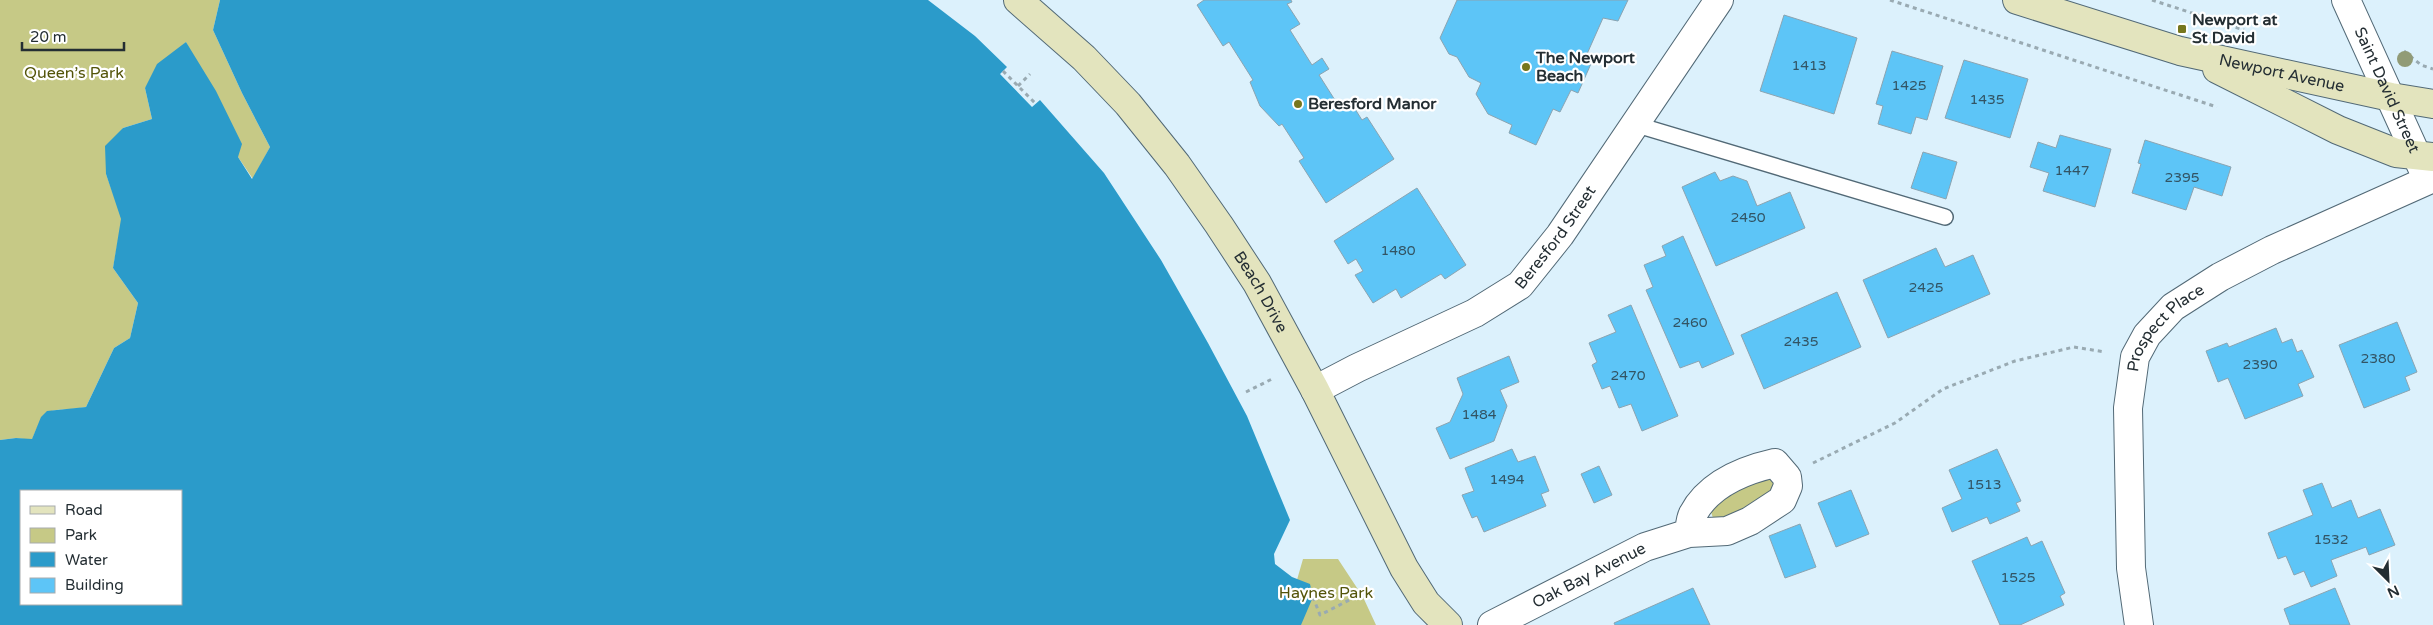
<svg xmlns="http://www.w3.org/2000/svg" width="2433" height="625" font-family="'Varela Round',sans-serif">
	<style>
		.green { fill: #c6c986 }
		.water { fill: #2b9bca; fill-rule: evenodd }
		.building { fill: #5dc5f7; stroke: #8ba4b1 }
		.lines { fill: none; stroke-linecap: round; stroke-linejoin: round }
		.lane-casing { stroke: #526976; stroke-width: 18 }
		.street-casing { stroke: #526976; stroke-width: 30 }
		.secondary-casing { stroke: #526976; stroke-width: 30 }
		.path { stroke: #99aab2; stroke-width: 3; stroke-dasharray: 4 4; stroke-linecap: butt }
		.lane { stroke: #fff; stroke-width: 15 }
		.street { stroke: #fff; stroke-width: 28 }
		.secondary { stroke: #e3e4be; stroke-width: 28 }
		.tree { fill: #919b76 }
		.poi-dot { fill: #76771e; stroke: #fff; stroke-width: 2 }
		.labels { text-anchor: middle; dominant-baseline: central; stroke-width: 4.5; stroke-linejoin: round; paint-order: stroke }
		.number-label { font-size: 14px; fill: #325464 }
		.poi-label { font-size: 16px; font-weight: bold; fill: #242e33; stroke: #fff; text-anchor: start }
		.park-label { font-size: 16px; fill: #535409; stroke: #fff }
		.street-label { font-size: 16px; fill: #242e33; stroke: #fff }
	</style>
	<rect width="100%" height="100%" fill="#dcf1fc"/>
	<!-- green -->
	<path class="green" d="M0 0H220L213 30 242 93 270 147 253 179 238 157 186 42 145 88 152 119 123 128 106 174 122 219 113 268 138 303 130 338 114 348 86 407C49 414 48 400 32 440L16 438 0 440Z
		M1770 473 1777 486 1765 503 1714 521 1710 509 1724 495Z
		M1303 559H1338L1363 597 1376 625H1284Z"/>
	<!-- water -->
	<path class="water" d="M220 0H928L975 36 1007 67 1000 74 1032 107 1040 100 1104 173 1161 260 1208 343 1247 416 1290 520 1274 554 1275 564 1292 577 1310 584 1313 597 1301 625H0V440L16 438 32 439 41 417 47 411 86 407 114 348 130 338 138 303 113 268 121 219 106 174 105 146 123 128 152 119 145 88 157 64 186 42 216 91 242 144 238 157 252 179 270 147 242 93 213 30ZM21 491H181V604H21Z"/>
	<!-- building -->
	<path class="building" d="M1204 0H1291L1292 2 1287 4 1300 24 1290 30 1312 65 1322 58 1329 69 1319 75 1340 108 1350 101 1362 120 1367 117 1394 159 1326 203 1299 161 1304 158 1282 124 1279 126 1260 106 1250 82 1253 80 1229 42 1223 46 1197 5Z
		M1457 0H1628L1618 21 1603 18 1587 54 1594 57 1578 93 1571 90 1560 112 1553 109 1536 145 1509 133 1512 125 1488 114 1476 94 1481 83 1469 77 1457 57 1449 54 1440 38Z
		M1784 15 1857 38 1834 114 1760 91Z
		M1892 51 1943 66 1927 120 1916 117 1911 134 1878 124 1883 106 1876 104Z
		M1964 60 2028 79 2010 138 1945 118Z
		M2060 135 2111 149 2095 207 2043 191 2049 173 2030 167 2038 142 2056 148Z
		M2145 140 2231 167 2222 196 2194 187 2186 210 2132 193 2141 164 2138 163Z
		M1923 152 1957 162 1946 199 1911 188Z
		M1715 172 1720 181 1733 176 1747 181 1757 206 1790 192 1805 228 1716 266 1682 187Z
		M1417 188 1466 265 1445 279 1441 274 1401 298 1396 289 1373 303 1355 275 1363 271 1356 259 1348 264 1334 241Z
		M1683 236 1734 354 1702 368 1699 361 1680 368 1646 290 1653 287 1644 265 1666 256 1662 246Z
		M1936 248 1945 267 1973 255 1990 294 1888 338 1863 280Z
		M1837 292 1861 347 1764 389 1741 335Z
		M1631 305 1678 416 1642 431 1631 404 1619 408 1610 386 1602 389 1592 365 1597 362 1589 343 1616 332 1608 315Z
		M2397 322 2417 372 2405 377 2410 390 2364 408 2339 345Z
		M2276 328 2282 343 2292 339 2297 352 2302 350 2314 377 2298 384 2303 396 2245 419 2228 378 2218 382 2206 351 2227 343 2229 347Z
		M1509 356 1519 382 1500 390 1507 406 1494 441 1450 459 1436 428 1450 422 1463 394 1457 378Z
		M1512 449 1518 462 1535 456 1549 491 1541 494 1546 506 1484 532 1477 516 1472 518 1462 495 1474 491 1465 468Z
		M1997 449 2021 501 2016 503 2020 511 1990 524 1987 517 1952 532 1942 508 1962 499 1949 470Z
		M1599 466 1612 495 1594 503 1581 474Z
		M2322 483 2332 508 2351 500 2358 518 2380 509 2395 545 2369 555 2366 547 2331 560 2337 576 2311 587 2304 571 2294 575 2286 556 2278 559 2268 533 2313 515 2303 490Z
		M1851 490 1869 534 1836 547 1818 503Z
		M1800 524 1816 567 1785 578 1769 536Z
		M2027 537 2031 546 2042 541 2065 593 2060 596 2064 605 2020 625H2000L1972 561Z
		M1693 588 1710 625H1615L1614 623Z
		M2335 588 2350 625H2290L2284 609Z"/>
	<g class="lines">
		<!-- lane casing -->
		<g class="lane-casing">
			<path id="lane" d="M1634 124 1945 217"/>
		</g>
		<!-- street casing -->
		<g class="street-casing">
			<g id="street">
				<path id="s1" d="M2346 0 2425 174"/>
				<path id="s2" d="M1315 390 1357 368 1475 313 1520 285 1560 235 1719 0"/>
				<path id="s3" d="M1492 625 1645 547 1689 533 1727 531 1750 521 1782 500 1788 486 1787 477 1775 463C1744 470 1709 484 1693 514 1690 519 1690 527 1689 533"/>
				<path id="s4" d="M2139 625 2131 568 2128 408 2135 357 2147 335 2173 307 2220 277 2272 250 2433 178"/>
			</g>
		</g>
		<!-- secondary casing -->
		<g class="secondary-casing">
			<g id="secondary">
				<path id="s5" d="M1018 0 1084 58 1128 104 1177 165 1219 225 1257 283 1315 390 1404 568 1426 603 1448 625"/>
				<path id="s6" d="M2017 0 2180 51 2391 97 2433 104"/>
				<path d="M2217 69 2338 130 2396 153 2433 157"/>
			</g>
		</g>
		<!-- path -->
		<path class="path" d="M1890 0 2217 107
			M2152 0 2244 30
			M2404 51 2421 65 2433 69
			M1003 71 1036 104
			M1018 86 1030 74
			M1246 392 1272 379
			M1813 463 1895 423 1943 389 2015 361 2074 347 2105 352
			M1313 597 1320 615 1363 593"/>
		<!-- lane -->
		<use href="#lane" class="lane"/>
		<!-- street -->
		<use href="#street" class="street"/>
		<!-- secondary -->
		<use href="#secondary" class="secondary"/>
	</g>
	<!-- trees -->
	<circle class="tree" cx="2405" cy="59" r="8"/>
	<!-- markers -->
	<g class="poi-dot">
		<rect x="2177" y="24" width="10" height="10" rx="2.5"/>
		<circle cx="1526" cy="67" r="5"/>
		<circle cx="1298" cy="104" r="5"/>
	</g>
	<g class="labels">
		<!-- number labels -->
		<g class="number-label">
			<text x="1809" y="65">1413</text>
			<text x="1909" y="85">1425</text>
			<text x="1987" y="99">1435</text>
			<text x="2072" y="170">1447</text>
			<text x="2182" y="177">2395</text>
			<text x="1748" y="217">2450</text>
			<text x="1398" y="250">1480</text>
			<text x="1926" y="287">2425</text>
			<text x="1690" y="322">2460</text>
			<text x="1801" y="341">2435</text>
			<text x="2378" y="358">2380</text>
			<text x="2260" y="364">2390</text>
			<text x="1628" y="375">2470</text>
			<text x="1479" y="414">1484</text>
			<text x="1507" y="479">1494</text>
			<text x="1984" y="484">1513</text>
			<text x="2331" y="539">1532</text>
			<text x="2018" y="577">1525</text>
		</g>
		<!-- poi labels -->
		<g class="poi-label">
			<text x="2192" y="20">Newport at<tspan x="2192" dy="18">St David</tspan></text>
			<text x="1536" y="58">The Newport<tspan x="1536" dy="18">Beach</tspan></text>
			<text x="1308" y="104">Beresford Manor</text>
		</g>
		<!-- park labels -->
		<g class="park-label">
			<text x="74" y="73">Queen’s Park</text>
			<text x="1326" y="593">Haynes Park</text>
		</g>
		<!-- street labels -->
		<g class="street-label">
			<text stroke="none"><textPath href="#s6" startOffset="275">Newport Avenue</textPath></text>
			<text stroke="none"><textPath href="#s1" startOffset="99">Saint David Street</textPath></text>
			<text stroke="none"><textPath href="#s2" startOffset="290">Beresford Street</textPath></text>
			<text stroke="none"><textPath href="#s5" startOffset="382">Beach Drive</textPath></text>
			<text stroke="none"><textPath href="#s4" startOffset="311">Prospect Place</textPath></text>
			<text stroke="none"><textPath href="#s3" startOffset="109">Oak Bay Avenue</textPath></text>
		</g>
	</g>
	<!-- legend -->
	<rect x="20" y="490" width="162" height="115" fill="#ffffff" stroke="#a7abad"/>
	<rect x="30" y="506" width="25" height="8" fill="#e3e4be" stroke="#a7abad"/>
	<text x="65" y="515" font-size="15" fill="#242e33">Road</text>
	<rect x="30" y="528" width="25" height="15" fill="#c6c986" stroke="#a7abad"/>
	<text x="65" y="540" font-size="15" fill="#242e33">Park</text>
	<rect x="30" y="552" width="25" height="15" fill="#2b9bca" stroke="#a7abad"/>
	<text x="65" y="565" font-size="15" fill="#242e33">Water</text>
	<rect x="30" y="578" width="25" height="15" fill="#5dc5f7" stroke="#a7abad"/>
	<text x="65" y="590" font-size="15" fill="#242e33">Building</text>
	<!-- north arrow -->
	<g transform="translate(2388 580) rotate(156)" stroke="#ffffff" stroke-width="4" paint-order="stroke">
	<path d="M0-4L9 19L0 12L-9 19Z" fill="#242e33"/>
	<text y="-8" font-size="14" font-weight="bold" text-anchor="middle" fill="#242e33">N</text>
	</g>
	<!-- scale -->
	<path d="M22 42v8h102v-8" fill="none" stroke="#242e33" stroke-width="2.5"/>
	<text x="30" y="42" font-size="15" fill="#242e33" stroke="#ffffff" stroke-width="4" paint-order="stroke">20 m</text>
</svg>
